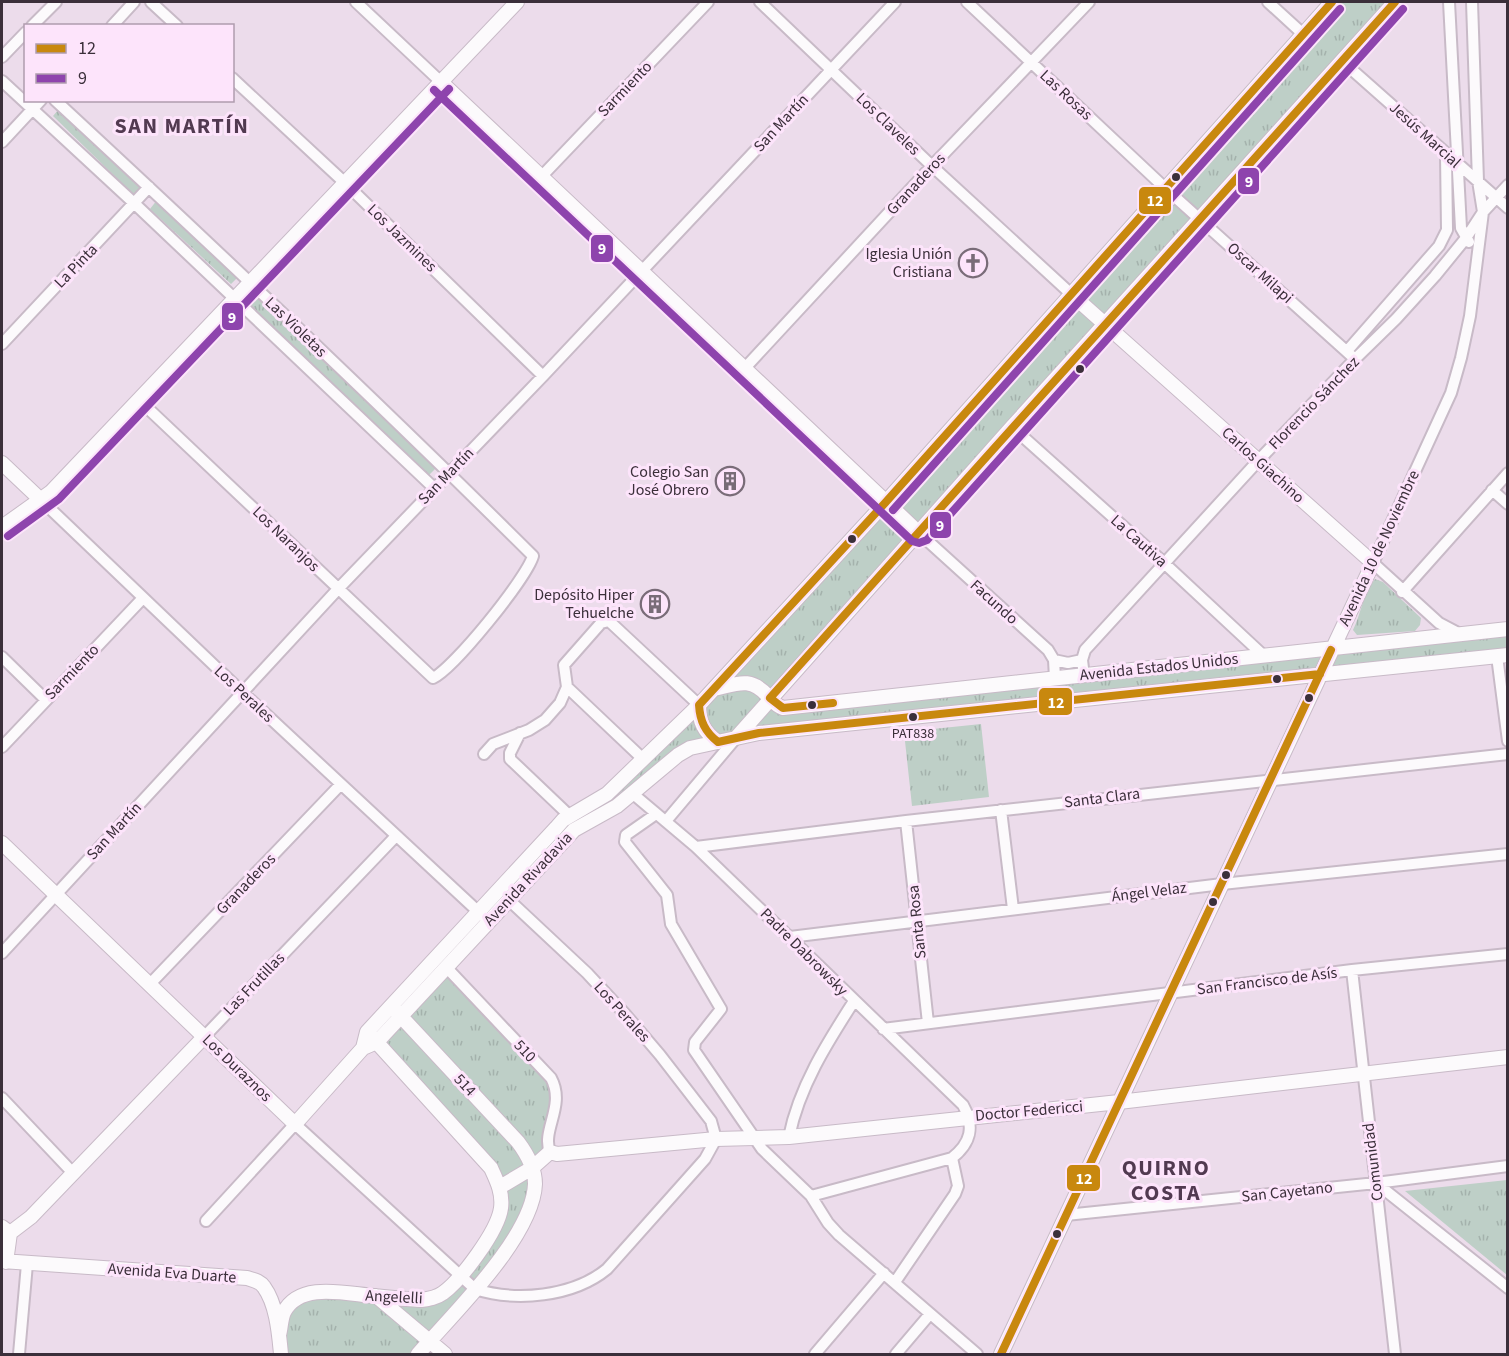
<svg xmlns="http://www.w3.org/2000/svg" width="1509" height="1356" font-family="'Source Sans 3',sans-serif">
	<style>
		.grass { fill: url(#grass-tufts) }
		.lines { fill: none; stroke-linecap: round; stroke-linejoin: round }
		.street-casing { stroke: #c8bac7; stroke-width: 14 }
		.secondary-casing { stroke: #c8bac7; stroke-width: 16 }
		.street { stroke: #fcfafc; stroke-width: 10 }
		.secondary { stroke: #fcfafc; stroke-width: 14 }
		.bus-1-casing { stroke: #fde4fb; stroke-width: 12 }
		.bus-2-casing { stroke: #fde4fb; stroke-width: 12 }
		.bus-1 { stroke: #c8880e; stroke-width: 8 }
		.bus-2 { stroke: #8e44ad; stroke-width: 8 }
		.bus-dot { fill: #3b2f3a; stroke: #fde4fb; stroke-width: 2 }
		.labels { text-anchor: middle; dominant-baseline: central; stroke-width: 6; stroke-linejoin: round; paint-order: stroke }
		.bus-label { font-size: 14px; fill: #3b2f3a; stroke: #fde4fb }
		.street-label { font-size: 16px; fill: #3b2f3a; stroke: #fde4fb }
		.poi-label { font-size: 16px; fill: #3b2f3a; stroke: #fde4fb; text-anchor: end }
		.district-label { font-size: 22px; font-weight: bold; letter-spacing: 1.5px; fill: #523a51; stroke: #fde4fb }
		.line-badge { stroke: #fde4fb; stroke-width: 2 }
		.badge-label { font-size: 16px; text-anchor: middle; font-weight: bold; fill: #fff }
	</style>
	<defs>
		<pattern id="grass-tufts" width="24" height="20" patternUnits="userSpaceOnUse" patternTransform="scale(1.5)"><rect width="24" height="20" fill="#becfc7"/><path d="M3 7l-1-3M5 7V3M7 7l1-3M15 17l-1-3M17 17v-4M19 17l1-3" fill="none" stroke="#a4b2ac"/></pattern>
	</defs>
	<rect width="100%" height="100%" fill="#ecdceb"/>
	<!-- grass -->
	<path class="grass" d="M1332 2H1395L770 699 778 706 1507 629V655L759 733 690 748 582 825 446 967 555 1085 547 1146 533 1168 518 1233 418 1354H281L283 1312 301 1296 433 1298 495 1228 500 1187 367 1032 556 828 643 759Z
		M59 109 143 188 135 196 53 116Z
		M157 200 238 277 231 284 150 209Z
		M259 297 438 466 429 475 249 306Z
		M1375 579 1383 582 1421 618 1420 625 1415 631 1357 635 1353 630C1361 614 1363 593 1375 579Z
		M981 724 989 797 912 806 904 732Z
		M1507 1180V1275L1405 1191Z"/>
	<g class="lines">
		<!-- street casing -->
		<g class="street-casing">
			<path id="street" d="M151 2 177 26
				M356 2 441 82
				M760 2 932 166 1070 293
				M967 2 1165 188 1355 359
				M1268 2 1303 34
				M1449 2 1461 228 1469 242
				M32 26 56 2
				M112 26 134 2
				M2 57 26 32
				M1342 61 1508 208
				M232 78 344 182 543 376
				M2 81 135 204 434 488
				M55 100C217 250 377 401 533 556 526 579 454 668 433 678L139 400
				M2 142 41 100
				M541 177 708 2
				M2 344 149 187
				M1347 351 1439 246 1447 230 1446 155
				M744 369 932 166 1089 2
				M1012 427 1163 562 1264 656
				M1492 490 1508 504
				M41 500 242 692 484 917
				M919 533 1048 650 1054 660 1055 678
				M1402 592 1508 473
				M1458 633 1439 623 1373 563 1451 393 1461 358 1470 316 1483 212 1478 181 1472 2
				M1497 656 1508 741
				M2 657 46 700
				M1054 660 1068 663 1082 660
				M1084 676 1082 660 1085 650 1258 461 1355 359 1396 319 1435 276 1466 238 1483 212 1508 185
				M567 687 643 759
				M520 733 510 753V759L570 816
				M2 747 143 598
				M484 754 493 744 529 730 545 720 560 703 567 687 564 665 601 623 609 621 699 705
				M632 793 696 847 963 1105C975 1127 971 1143 952 1158L958 1186 955 1194 895 1282
				M1001 810 1013 909
				M656 814 626 835 625 842 667 895 671 924 721 1009 695 1042 694 1050 762 1149 811 1196 828 1223 839 1235 977 1354
				M666 821 736 738
				M906 821 928 1023
				M696 847 906 821 1508 754
				M790 937 1222 884 1508 854
				M2 953 338 589 543 376 895 2
				M446 967 551 1078C566 1106 541 1130 550 1152
				M1352 970 1395 1354
				M150 984 341 784
				M883 1029 1352 970 1508 954
				M205 1036 396 836
				M2 1098 73 1173
				M789 1137C799 1087 827 1043 854 1001
				M1376 1183 1508 1288
				M811 1196 952 1158
				M1066 1215 1376 1183 1508 1166
				M206 1221 295 1124 475 1289C516 1302 573 1297 607 1269L705 1159 716 1139 711 1121 660 1055 625 1014 587 973 509 900
				M19 1354 27 1264
				M815 1354 884 1273
				M896 1354 930 1314"/>
		</g>
		<!-- secondary casing -->
		<g class="secondary-casing">
			<path id="secondary" d="M441 82 919 533
				M2 463 41 500
				M2 527 51 492 517 2
				M714 689C737 684 750 676 768 696 773 701 776 706 783 708L1508 629
				M699 705C699 722 704 732 718 742
				M736 738 1012 427 1395 2
				M2 843 295 1124 363 1048 377 1042 574 830 617 806 678 755 690 748 759 733 1508 655
				M395 1010 518 1142C527 1154 535 1168 535 1184 533 1237 452 1315 418 1354
				M363 1048 367 1032 556 828 563 820 607 794 699 705 885 503 1332 2
				M500 1187 532 1168 550 1152 557 1154 716 1139 789 1137 1119 1102 1508 1057
				M2 1227 10 1233 6 1262
				M10 1233 31 1217 205 1036
				M2 1261 247 1278C254 1280 260 1281 264 1287 277 1305 279 1334 281 1354
				M376 1296 445 1354
				M279 1335C281 1328 281 1318 284 1312 300 1281 347 1294 374 1296 390 1298 405 1299 421 1300 429 1299 436 1298 443 1293 461 1280 498 1231 501 1208 503 1193 497 1181 491 1168L371 1036
				M1001 1354 1373 563 1070 293"/>
		</g>
		<!-- street -->
		<use href="#street" class="street"/>
		<!-- secondary -->
		<use href="#secondary" class="secondary"/>
		<!-- bus-1 casing -->
		<g class="bus-1-casing">
			<path id="bus-1" d="M1320 674 759 733 718 742C705 732 700 721 699 705L885 503 1332 2
				M833 703 783 708 770 698 1395 2
				M1001 1354 1331 650"/>
		</g>
		<!-- bus-2 casing -->
		<g class="bus-2-casing">
			<path id="bus-2" d="M434 90 912 541 919 543 927 540 1403 9
				M893 510 1340 9
				M8 536 59 499 449 89"/>
		</g>
		<!-- bus-1 -->
		<use href="#bus-1" class="bus-1"/>
		<!-- bus-2 -->
		<use href="#bus-2" class="bus-2"/>
	</g>
	<!-- icons -->
	<defs>
		<g id="church-ring" transform="scale(1.5)"><circle r="9.5" fill="#fde4fb" stroke="#796c78" stroke-width="1.5"/><path d="M-1.2-6h2.4v3.5h3.3v2.4h-3.3V6h-2.4V-.1h-3.3v-2.4h3.3Z" fill="#796c78"/></g>
		<g id="building-ring" transform="scale(1.5)"><circle r="9.5" fill="#fde4fb" stroke="#796c78" stroke-width="1.5"/><path d="M-4-6H4V6H1V3H-1V6H-4ZM-2.5-4.3h1.7v1.8h-1.7ZM.8-4.3h1.7v1.8H.8ZM-2.5-1h1.7V.8h-1.7ZM.8-1h1.7V.8H.8Z" fill="#796c78"/></g>
	</defs>
	<g fill-rule="evenodd">
		<use href="#church-ring" x="973" y="263"/>
		<use href="#building-ring" x="730" y="481"/>
		<use href="#building-ring" x="655" y="604"/>
	</g>
	<!-- markers -->
	<g class="bus-dot">
		<circle cx="1176" cy="177" r="5"/>
		<circle cx="1080" cy="369" r="5"/>
		<circle cx="852" cy="539" r="5"/>
		<circle cx="1277" cy="679" r="5"/>
		<circle cx="1309" cy="698" r="5"/>
		<circle cx="812" cy="705" r="5"/>
		<circle cx="913" cy="717" r="5"/>
		<circle cx="1226" cy="875" r="5"/>
		<circle cx="1213" cy="902" r="5"/>
		<circle cx="1057" cy="1234" r="5"/>
	</g>
	<g class="labels">
		<!-- bus labels -->
		<g class="bus-label">
			<text x="913" y="734">PAT838</text>
		</g>
		<!-- street labels -->
		<g class="street-label">
			<text transform="translate(625 89) rotate(-46)">Sarmiento</text>
			<text transform="translate(1066 95) rotate(43)">Las Rosas</text>
			<text transform="translate(781 123) rotate(-47)">San Martín</text>
			<text transform="translate(888 124) rotate(44)">Los Claveles</text>
			<text transform="translate(1425 135) rotate(42)">Jesús Marcial</text>
			<text transform="translate(916 184) rotate(-47)">Granaderos</text>
			<text transform="translate(402 238) rotate(44)">Los Jazmines</text>
			<text transform="translate(76 266) rotate(-46)">La Pinta</text>
			<text transform="translate(1260 273) rotate(42)">Oscar Milapi</text>
			<text transform="translate(296 327) rotate(44)">Las Violetas</text>
			<text transform="translate(1314 403) rotate(-46)">Florencio Sánchez</text>
			<text transform="translate(1263 465) rotate(42)">Carlos Giachino</text>
			<text transform="translate(446 476) rotate(-46)">San Martín</text>
			<text transform="translate(286 539) rotate(44)">Los Naranjos</text>
			<text transform="translate(1139 541) rotate(42)">La Cautiva</text>
			<text transform="translate(1379 548) rotate(-65)">Avenida 10 de Noviembre</text>
			<text transform="translate(994 602) rotate(42)">Facundo</text>
			<text transform="translate(1159 667) rotate(-6)">Avenida Estados Unidos</text>
			<text transform="translate(72 672) rotate(-46)">Sarmiento</text>
			<text transform="translate(244 694) rotate(43)">Los Perales</text>
			<text transform="translate(1102 798) rotate(-7)">Santa Clara</text>
			<text transform="translate(114 831) rotate(-47)">San Martín</text>
			<text transform="translate(528 879) rotate(-47)">Avenida Rivadavia</text>
			<text transform="translate(246 884) rotate(-46)">Granaderos</text>
			<text transform="translate(1149 892) rotate(-7)">Ángel Velaz</text>
			<text transform="translate(917 922) rotate(-96)">Santa Rosa</text>
			<text transform="translate(804 952) rotate(45)">Padre Dabrowsky</text>
			<text transform="translate(1267 981) rotate(-7)">San Francisco de Asís</text>
			<text transform="translate(254 984) rotate(-46)">Las Frutillas</text>
			<text transform="translate(622 1012) rotate(48)">Los Perales</text>
			<text transform="translate(525 1051) rotate(47)">510</text>
			<text transform="translate(237 1068) rotate(44)">Los Duraznos</text>
			<text transform="translate(465 1085) rotate(47)">514</text>
			<text transform="translate(1029 1111) rotate(-5)">Doctor Federicci</text>
			<text transform="translate(1373 1162) rotate(-97)">Comunidad</text>
			<text transform="translate(1287 1192) rotate(-6)">San Cayetano</text>
			<text transform="translate(172 1273) rotate(4)">Avenida Eva Duarte</text>
			<text transform="translate(394 1297) rotate(3)">Angelelli</text>
		</g>
		<!-- poi labels -->
		<g class="poi-label">
			<text x="952" y="254">Iglesia Unión<tspan x="952" dy="18">Cristiana</tspan></text>
			<text x="709" y="472">Colegio San<tspan x="709" dy="18">José Obrero</tspan></text>
			<text x="634" y="595">Depósito Hiper<tspan x="634" dy="18">Tehuelche</tspan></text>
		</g>
		<!-- district labels -->
		<g class="district-label">
			<text x="182" y="126">SAN MARTÍN</text>
			<text x="1166" y="1168">QUIRNO<tspan x="1166" dy="25">COSTA</tspan></text>
		</g>
	</g>
	<g class="line-badge">
		<rect x="1237" y="167" width="23" height="28" rx="6" fill="#8e44ad"/>
		<rect x="1138" y="186" width="34" height="29" rx="6" fill="#c8880e"/>
		<rect x="590" y="234" width="24" height="29" rx="6" fill="#8e44ad"/>
		<rect x="221" y="302" width="23" height="29" rx="6" fill="#8e44ad"/>
		<rect x="929" y="511" width="23" height="28" rx="6" fill="#8e44ad"/>
		<rect x="1038" y="687" width="35" height="29" rx="6" fill="#c8880e"/>
		<rect x="1066" y="1164" width="35" height="28" rx="6" fill="#c8880e"/>
	</g>
	<g class="badge-label">
		<text x="1249" y="187">9</text>
		<text x="1155" y="206">12</text>
		<text x="602" y="254">9</text>
		<text x="232" y="323">9</text>
		<text x="940" y="531">9</text>
		<text x="1056" y="708">12</text>
		<text x="1084" y="1184">12</text>
	</g>
	<!-- border -->
	<rect width="1509" height="1356" fill="none" stroke="#3b2f3a" stroke-width="6"/>
	<!-- legend -->
	<rect x="24" y="24" width="210" height="78" fill="#fde4fb" stroke="#af9cae" stroke-width="1.5"/>
	<rect x="36" y="44" width="30" height="9" fill="#c8880e" stroke="#af9cae" stroke-width="1.5"/>
	<text x="78" y="54" font-size="18" fill="#3b2f3a">12</text>
	<rect x="36" y="74" width="30" height="9" fill="#8e44ad" stroke="#af9cae" stroke-width="1.5"/>
	<text x="78" y="84" font-size="18" fill="#3b2f3a">9</text>
</svg>
